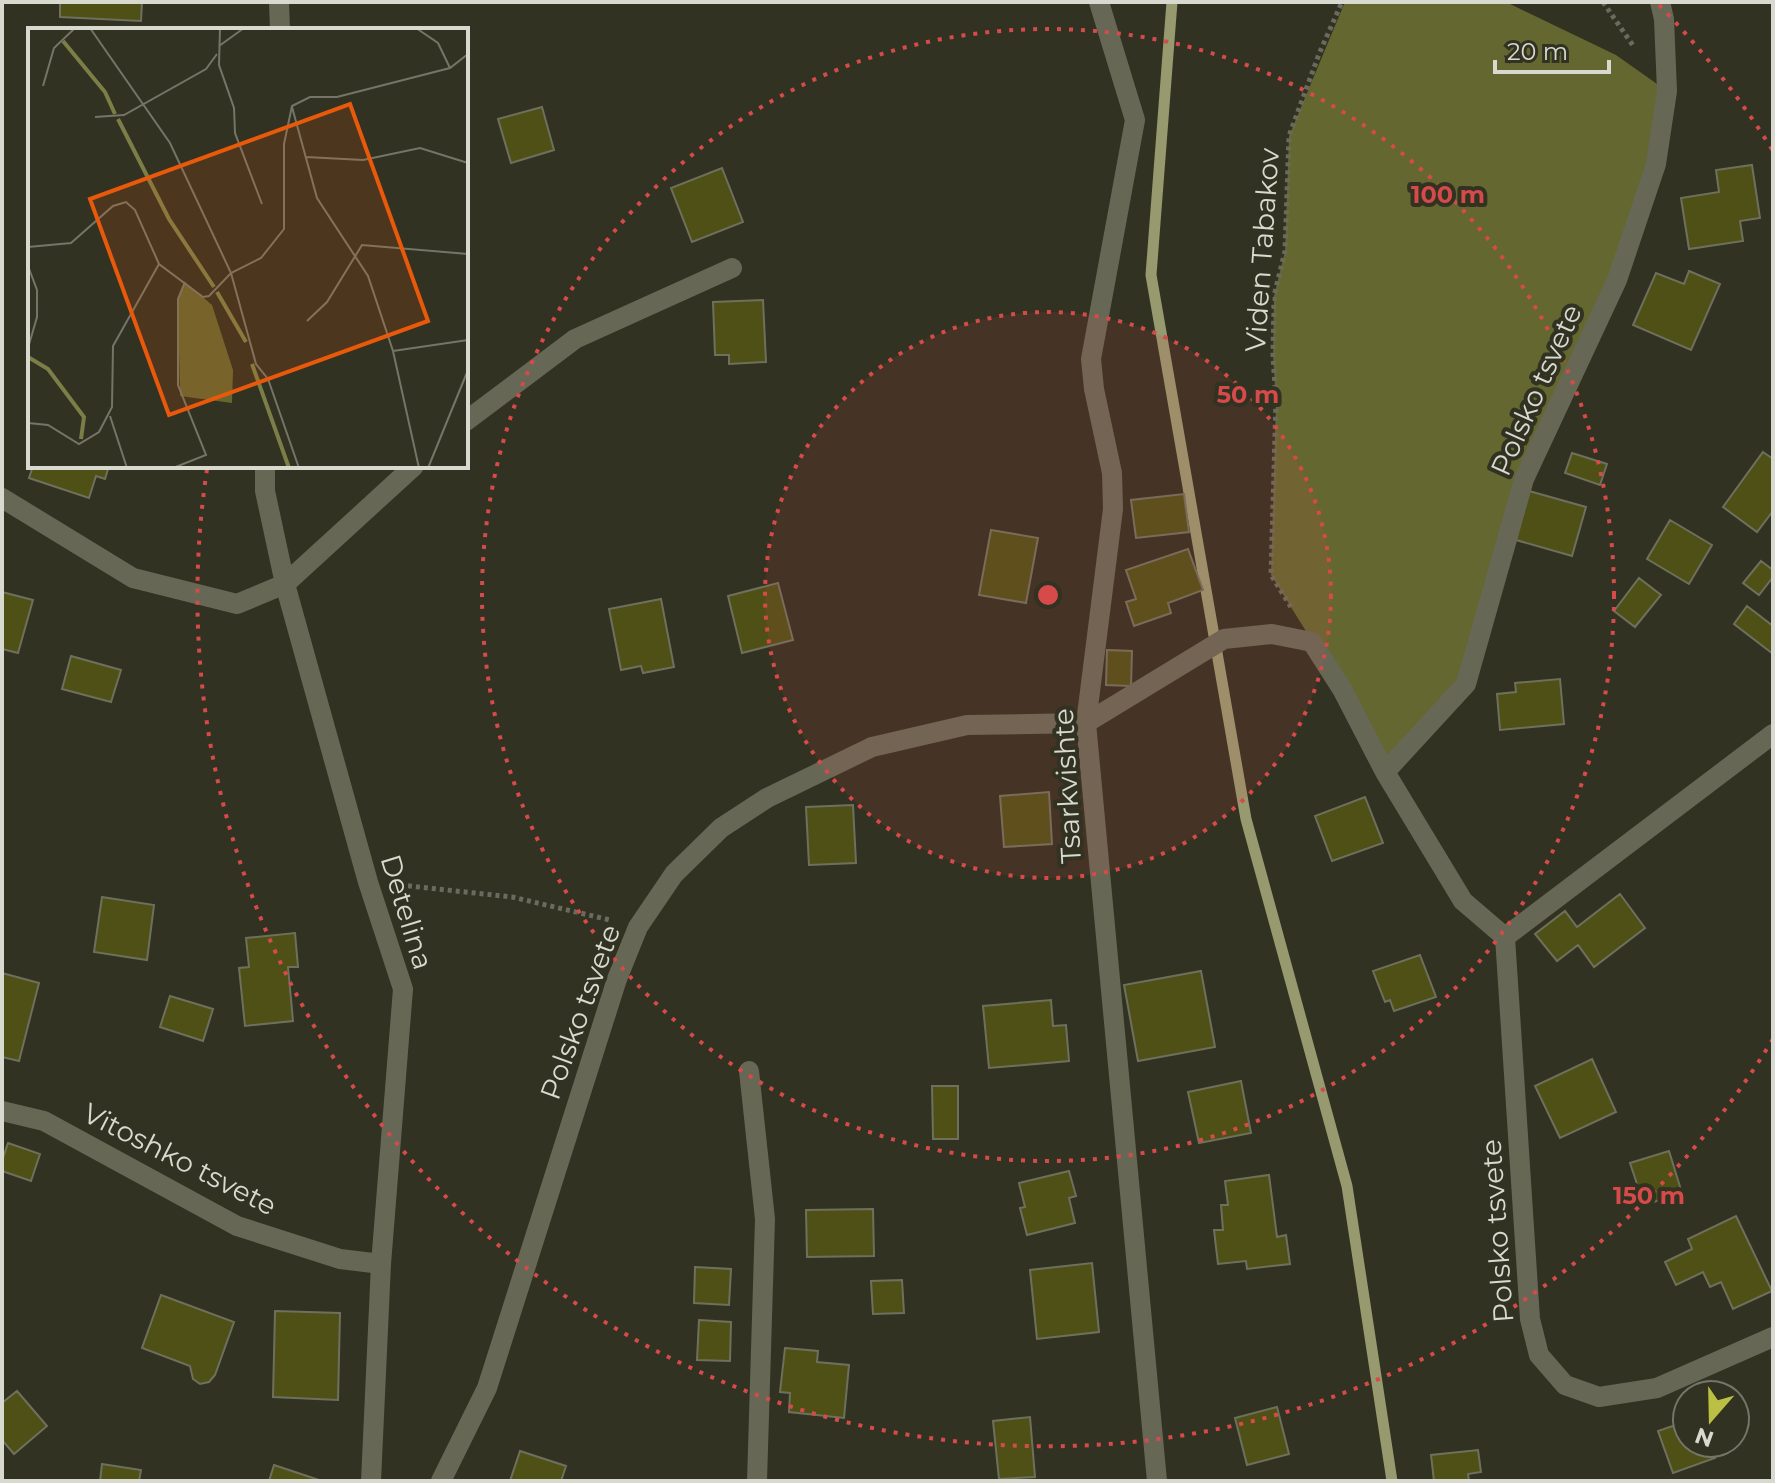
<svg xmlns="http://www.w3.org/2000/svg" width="1775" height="1483" font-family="Montserrat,sans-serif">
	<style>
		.forest { fill: #64672f }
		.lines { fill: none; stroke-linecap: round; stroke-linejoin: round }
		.stream { stroke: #97996f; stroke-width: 11 }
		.building { fill: #4e5016; stroke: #6e705d; stroke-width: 2 }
		.path { stroke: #6a6b5e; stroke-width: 5; stroke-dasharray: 4 4; stroke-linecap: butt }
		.minor { stroke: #666855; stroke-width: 20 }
		.ring { fill: none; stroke: #d64b49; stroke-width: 4; stroke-dasharray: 4 8 }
		.labels { text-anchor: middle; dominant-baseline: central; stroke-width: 8; stroke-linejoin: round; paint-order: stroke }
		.street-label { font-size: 28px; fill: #d8d9cf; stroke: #313222 }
		.inset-river { fill: none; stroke: #7b7e46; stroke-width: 4 }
		.inset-road { fill: none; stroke: #747567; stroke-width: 2 }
		.view { fill: #e8590c; fill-opacity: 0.15; stroke: #e8590c; stroke-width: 4 }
		.inset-edge { fill: none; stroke: #d8d9cf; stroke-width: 4 }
		.centre { fill: #d64b49; stroke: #313222; stroke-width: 4 }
		.ring-label { font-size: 24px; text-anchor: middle; font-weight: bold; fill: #d64b49; stroke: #313222; stroke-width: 8; stroke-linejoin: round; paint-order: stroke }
	</style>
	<rect width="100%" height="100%" fill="#313222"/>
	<!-- forest -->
	<path class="forest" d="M1345 2H1506L1616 55 1667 91 1656 164 1524 479 1466 684 1385 772 1342 689 1271 575 1276 402 1273 356 1274 296 1285 251 1289 136Z"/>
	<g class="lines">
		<!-- stream -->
		<path class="stream" d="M1172 2 1151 275 1246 819 1347 1186 1392 1481"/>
	</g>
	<!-- building -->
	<path class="building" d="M60 2H142L141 21 60 17Z
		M542 107 554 150 511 163 498 119Z
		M1752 165 1760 218 1740 221 1743 241 1689 249 1681 198 1719 192 1716 170Z
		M722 168 743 222 692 242 671 188Z
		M1689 271 1720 284 1691 350 1633 325 1656 273 1684 284Z
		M763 300 766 362 729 364V355H715L713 302Z
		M1763 452 1773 459V511L1757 532 1723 507Z
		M1572 453 1607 464 1600 485 1565 473Z
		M33 466H109L105 479 96 476 89 498 29 478Z
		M1529 491 1586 507 1572 556 1516 540Z
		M1184 494 1189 532 1136 538 1131 500Z
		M1670 520 1712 545 1689 584 1647 559Z
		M991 530 1038 538 1026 603 979 595Z
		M1188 549 1203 590 1168 603 1171 613 1134 626 1126 602 1136 599 1126 570Z
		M1761 561 1773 570V577L1759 595 1743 583Z
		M1639 578 1661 595 1635 627 1614 611Z
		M778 583 793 640 742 653 728 596Z
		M2 592 33 600 18 653 2 649Z
		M661 599 674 667 643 673 641 666 621 670 609 609Z
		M1747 606 1773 626V654L1734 624Z
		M1107 650 1132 651 1131 686 1106 685Z
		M71 656 121 670 111 702 62 689Z
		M1560 679 1564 724 1500 730 1497 694 1516 692 1515 683Z
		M1049 792 1052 844 1004 847 1000 796Z
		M1365 797 1383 843 1332 861 1315 816Z
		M853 805 856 863 809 865 806 807Z
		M1620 894 1645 928 1594 967 1578 945 1557 961 1535 934 1565 911 1577 927Z
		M102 897 154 905 147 960 94 952Z
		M295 933 298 967H288L293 1021 245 1026 239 968 249 967 246 938Z
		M1420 955 1436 997 1394 1011 1390 1000 1385 1002 1373 971Z
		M1201 971 1215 1047 1138 1061 1124 985Z
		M2 973 39 983 19 1061 2 1057Z
		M170 996 213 1009 203 1041 160 1027Z
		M1051 1000 1053 1026 1066 1025 1069 1061 989 1068 983 1006Z
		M1592 1059 1616 1112 1560 1138 1535 1086Z
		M1241 1081 1251 1133 1199 1143 1188 1092Z
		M932 1086H958V1139H933Z
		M8 1143 40 1154 31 1181 2 1171V1161Z
		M1669 1151 1682 1193 1644 1205 1630 1163Z
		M1069 1171 1076 1196 1069 1198 1075 1223 1027 1235 1020 1208 1025 1207 1019 1183Z
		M1269 1175 1277 1237 1286 1235 1290 1264 1247 1269 1246 1261 1218 1264 1214 1230H1223L1221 1205H1228L1225 1181Z
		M873 1209 874 1256 807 1257 806 1210Z
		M1736 1216 1772 1291 1733 1309 1721 1282 1710 1287 1703 1272 1676 1285 1665 1262 1692 1249 1688 1239Z
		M1092 1263 1099 1332 1037 1339 1030 1270Z
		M695 1267 731 1269 729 1305 694 1303Z
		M902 1280 904 1313 873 1314 871 1281Z
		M161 1295 234 1322 215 1375 209 1382 200 1384 193 1379 190 1366 142 1348Z
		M275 1311 340 1313 338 1400 273 1397Z
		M699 1320 731 1322 730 1361 697 1360Z
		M785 1348 818 1351 817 1362 849 1365 844 1418 789 1412 790 1393 780 1392Z
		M17 1391 47 1426 14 1454 2 1440V1403Z
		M1277 1407 1289 1454 1247 1465 1235 1418Z
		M1030 1417 1035 1477 999 1479 993 1421Z
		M1687 1421V1443H1709L1715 1458 1673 1473 1658 1431Z
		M1478 1450 1481 1472 1468 1474 1469 1481H1434L1431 1455Z
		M520 1451 566 1466 561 1481H510Z
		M102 1464 141 1470 139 1481H100Z
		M274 1465 322 1481H269Z"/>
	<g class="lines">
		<!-- path -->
		<path class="path" d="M1603 2 1634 47
			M1291 607 1271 575 1276 401 1273 356 1274 296 1285 251 1289 136 1319 54 1342 2
			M400 885 512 897 610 920"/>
		<!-- minor -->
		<path class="minor" d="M279 2 280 30
			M1099 2 1135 120 1091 359 1094 389 1112 473 1113 509 1086 723 1157 1481
			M466 421 575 339 732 268
			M265 466V491L285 584 368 882 403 989 381 1264 371 1481
			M2 498 133 578 237 604 285 584 414 466
			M1385 772 1466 684 1524 479 1617 280 1656 164 1667 91 1664 19 1660 2
			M1505 937 1773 734
			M749 1071 765 1219 757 1481
			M2 1111 44 1121 237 1226 340 1259 381 1264
			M441 1481 487 1388 617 979 638 927 674 874 721 828 767 798 872 747 967 725 1086 723 1224 639 1272 634 1312 642 1342 689 1385 772 1463 901 1505 937 1530 1319 1539 1355 1565 1385 1599 1397 1657 1388 1773 1337"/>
	</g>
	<!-- distance rings -->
	<circle cx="1048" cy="595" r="283" fill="#d64b49" fill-opacity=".12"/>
	<g class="ring">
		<circle cx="1048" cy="595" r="283"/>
		<circle cx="1048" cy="595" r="566"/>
		<path d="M1773 1039A850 850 0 0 1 207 469M1659 5A850 850 0 0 1 1773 151"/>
	</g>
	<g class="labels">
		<!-- street labels -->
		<g class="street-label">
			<text transform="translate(1262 250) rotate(-86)">Viden Tabakov</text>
			<text transform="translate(1536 390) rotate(-66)">Polsko tsvete</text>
			<text transform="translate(1067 786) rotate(-93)">Tsarkvishte</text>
			<text transform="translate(407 912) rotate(73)">Detelina</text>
			<text transform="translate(580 1012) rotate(-70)">Polsko tsvete</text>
			<text transform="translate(180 1159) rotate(27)">Vitoshko tsvete</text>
			<text transform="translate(1497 1231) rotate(-94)">Polsko tsvete</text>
		</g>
	</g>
	<!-- overview -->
	<g transform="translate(28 28)">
		<rect width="440" height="440" fill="#313222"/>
		<path d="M157 254 184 277 205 342 204 375 152 368 150 271Z" fill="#64672f"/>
		<path class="inset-river" d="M35 13 77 64 87 86M90 91 141 191 186 259M189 264 218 314M0 329 20 341 56 389 53 411M224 336 261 440"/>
		<path class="inset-road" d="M62 0 142 115 203 245 228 336 240 351 271 440M192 0 191 37 206 80 207 105 234 176M388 0 410 15 422 40M191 18 216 0M15 58 26 20 47 0M264 79 289 170 340 248 365 323 391 440M67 89 96 87 178 41 189 26M278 129 335 132 392 120 440 135M0 219 43 215 85 178 98 174 107 182 131 236 175 269 181 268 203 245 233 230 256 201V116L264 78 282 69H309L422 40 440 26M0 238 9 262V289L0 320M279 293 299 274 334 217 440 226M365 323 440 312M82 388 99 440M0 395 20 397 51 416 71 404 84 379 85 318 131 236M145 440 178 427 150 357V271L157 254M400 440 440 342"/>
		<path class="view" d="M322 76 400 293 141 387 62 171Z"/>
		<rect width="440" height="440" class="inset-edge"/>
	</g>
	<circle cx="1048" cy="595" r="12" class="centre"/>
	<g class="ring-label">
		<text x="1448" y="203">100 m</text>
		<text x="1248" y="403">50 m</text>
		<text x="1649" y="1204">150 m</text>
	</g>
	<!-- border -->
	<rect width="1775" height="1483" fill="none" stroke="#d8d9cf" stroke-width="8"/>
	<!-- north arrow -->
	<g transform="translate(1711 1419) rotate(200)"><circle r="38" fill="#313222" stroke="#747567" stroke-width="2"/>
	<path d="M0-6L14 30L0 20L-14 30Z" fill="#bbc044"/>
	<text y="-12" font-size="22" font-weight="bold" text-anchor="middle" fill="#d8d9cf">N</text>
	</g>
	<!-- scale -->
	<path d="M1495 60v12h114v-12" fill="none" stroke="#d8d9cf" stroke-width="4"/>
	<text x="1507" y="60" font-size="24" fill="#d8d9cf" stroke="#313222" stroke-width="6" paint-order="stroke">20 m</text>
</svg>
